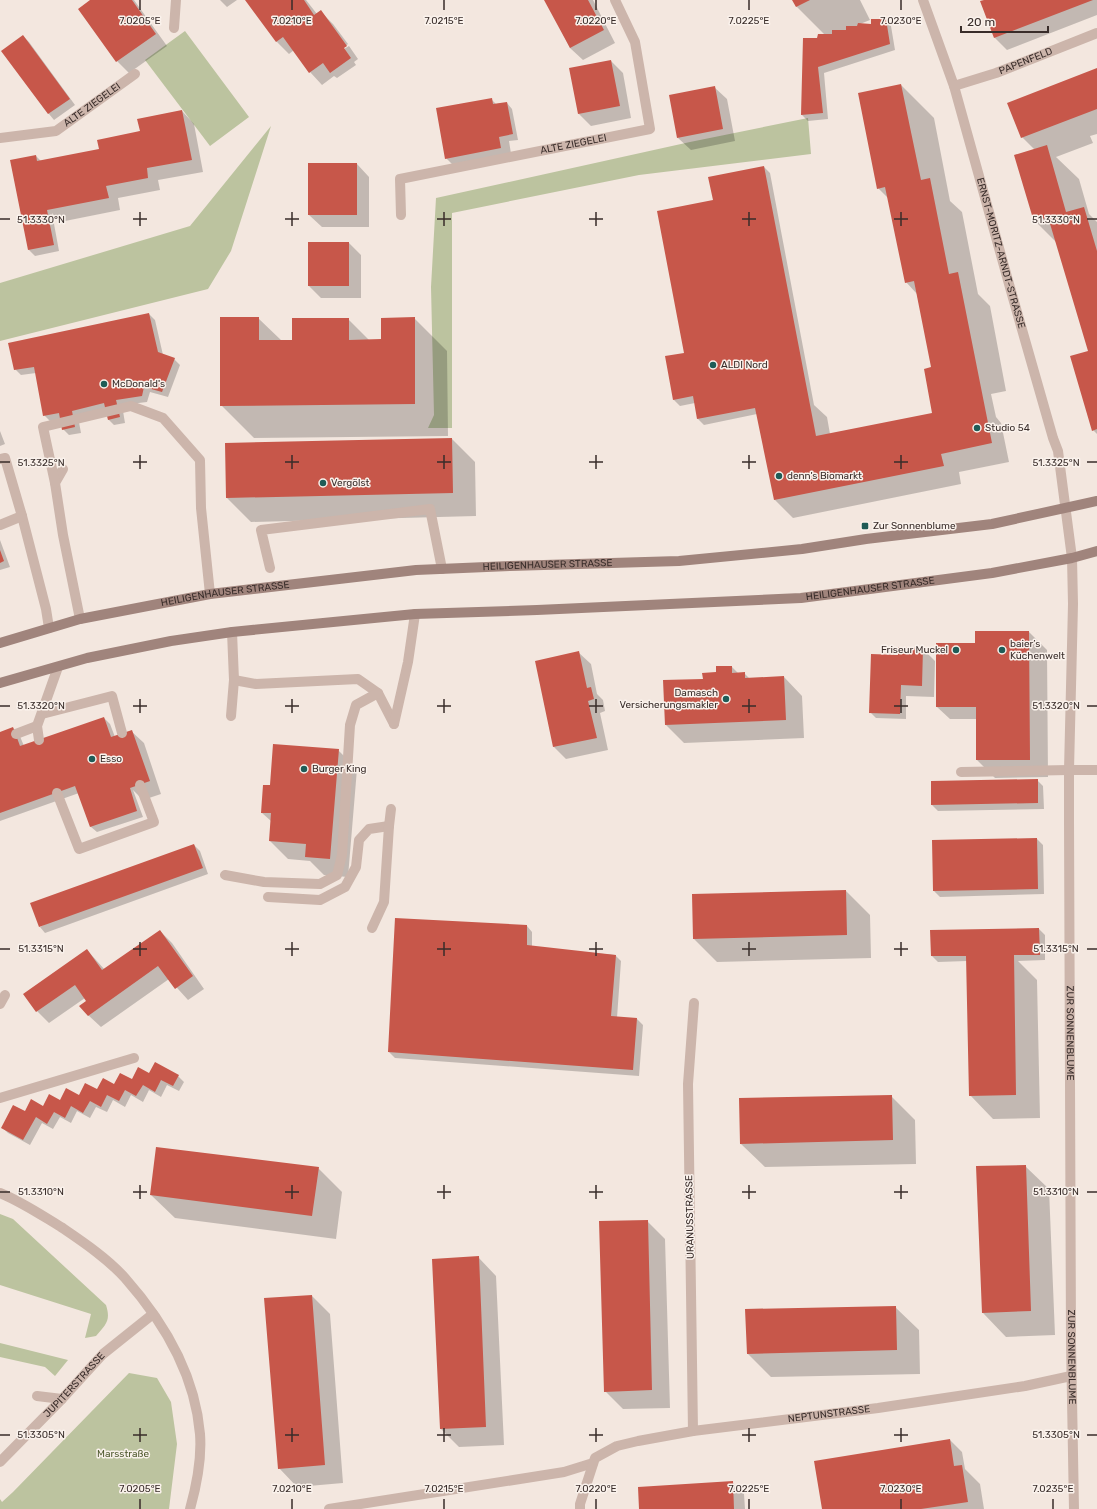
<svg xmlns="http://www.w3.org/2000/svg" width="1097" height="1509" font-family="Rubik,sans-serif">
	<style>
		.green { fill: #bcc39f }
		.shadow { fill: #0003 }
		.building { fill: #c7574a }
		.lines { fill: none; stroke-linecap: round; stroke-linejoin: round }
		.lane { stroke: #ccb5ab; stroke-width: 10 }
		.street { stroke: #ccb5ab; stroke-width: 10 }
		.secondary { stroke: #a0847c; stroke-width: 10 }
		.ticks { fill: none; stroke: #392d2a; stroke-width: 1.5 }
		.poi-dot { fill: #1f5c57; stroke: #faf2ec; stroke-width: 1.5 }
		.labels { text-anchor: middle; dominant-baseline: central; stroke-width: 3; stroke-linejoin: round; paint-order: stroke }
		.street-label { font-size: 10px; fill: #392d2a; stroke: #faf2ec }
		.poi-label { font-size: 10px; fill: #392d2a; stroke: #faf2ec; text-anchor: start }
		.park-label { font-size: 10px; fill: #4e582d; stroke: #faf2ec }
		.ticks-label { font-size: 10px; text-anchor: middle; fill: #392d2a; stroke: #faf2ec; stroke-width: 3; stroke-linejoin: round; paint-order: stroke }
	</style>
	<rect width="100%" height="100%" fill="#f3e7df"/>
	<!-- green -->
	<path class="green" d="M185 31 249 117 210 146 145 60Z
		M808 118 811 154 639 175 452 213V428H428L434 415 431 287 436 198 690 142Z
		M271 126 231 251 208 289 0 341V283L190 226Z
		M0 1214 13 1219 106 1305C111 1321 106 1324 96 1336L85 1338 91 1314 0 1285Z
		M0 1343 68 1360 55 1376 45 1367 0 1357Z
		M129 1373 157 1378 171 1402 177 1444 169 1509H0V1499L2 1502 13 1492Z"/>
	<!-- shadow -->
	<path class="shadow" d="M92 0H134L167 46 129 73 117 61Z
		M220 0H237L227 7Z
		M247 0H306L317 14 321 12 333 24 348 44 343 48 344 49 349 46 358 59 354 62 356 65 337 78 334 76 322 85 310 72 294 50 289 54 277 42Z
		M546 0H593L615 43 583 60 570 48Z
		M793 0H860L870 20 860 24 871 25 885 20 891 26 895 50 824 73 828 119 808 121 802 115 818 39 825 35 796 6Z
		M986 0H1097V15L1007 50 995 38 981 2Z
		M23 36 29 42 75 105 54 120 49 114 3 51Z
		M611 61 623 73 631 118 591 126 578 113Z
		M1097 70V134L1090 136 1093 143 1056 157 1079 179 1089 214 1097 222V434L1093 430 1089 351 1057 243 1035 221V150L1022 137Z
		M901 85 934 118 950 201 962 212 978 294 990 306 1006 391 991 394 996 417 1001 423 1009 462 959 472 961 484 793 518 775 500 757 414 704 425 698 419 695 403 680 406 674 400 685 354 714 201 764 167 770 173 814 405 827 417 830 434 933 414V368L917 294 906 282 889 199 878 188Z
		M714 87 727 99 735 141 691 150 678 138Z
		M491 99 496 104 507 103 512 109 518 140 509 141 512 160 458 170 446 158Z
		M182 111 194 124 203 172 158 180 160 190 118 198 120 210 60 222 52 213 59 251 35 256 29 250 11 161 36 156 41 161 100 150Z
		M309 164H357L369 177V227H322L309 215Z
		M349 243 361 255V298H321L309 286Z
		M149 314 155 320 163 355 174 359 180 365 168 397 150 392 147 402 122 405 125 423 114 425 108 419 106 409 78 417 81 433 69 435 63 429 61 420 50 421 44 415 36 373 21 375 15 369Z
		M258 318 282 341H293L348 319 370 341 382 340 414 318 447 351 448 436 254 438 221 405Z
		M0 431 5 444 0 446Z
		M452 439 475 462 476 516 251 522 227 498 226 444Z
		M0 540 10 567 0 570Z
		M1029 632 1047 650 1048 777 995 778 977 760V719H950L937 707V644H976Z
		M923 649 935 661 934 697 906 696V719L876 718 870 712Z
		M578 652 591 664 597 694 603 700 605 711 600 713 608 750 566 759 554 747 536 662Z
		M732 667 739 674H745L750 679 784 677 802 696 804 738 684 743 666 725 704 680Z
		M104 718 110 724 115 737 131 731 144 743 161 794 143 800 133 790 143 817 97 832 91 827 79 793 0 821V733L13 728 19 734 24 746Z
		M338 750 357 769 348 877 324 875 310 861 288 859 270 841 271 821 262 813 271 786Z
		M1037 780 1043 786 1044 809 938 811 932 805Z
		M1037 839 1043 845 1044 894 940 897 934 891Z
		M194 845 200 851 208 874 45 933 40 927Z
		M846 891 870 915 871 958 717 962 694 939 693 895Z
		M527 926 532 932V947L615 955 621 961 617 1018 637 1019 643 1025 639 1076 395 1058 389 1052Z
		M1039 929 1045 935V960L1018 961 1037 980 1040 1118 993 1119 970 1095 967 961 938 962 932 956 931 931Z
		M160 931 172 943 204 989 188 1000 169 979 101 1027 88 1015V1001L85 998 49 1023 37 1011 87 950 105 970Z
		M150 1074 178 1076 184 1082 179 1091 167 1085 161 1097 149 1090 143 1102 131 1095 125 1107 113 1100 107 1112 96 1107 90 1118 77 1111 71 1123 60 1117 53 1129 42 1123 30 1145 8 1133 2 1127 25 1112Z
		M891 1096 915 1120 916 1164 765 1167 741 1144Z
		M1025 1166 1049 1189 1055 1335 1006 1337 983 1313Z
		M318 1168 342 1192 336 1239 175 1218 151 1195Z
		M647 1221 665 1239 670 1408 623 1409 605 1391Z
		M478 1257 496 1276 504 1445 459 1447 441 1429Z
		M312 1296 330 1314 343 1483 297 1487 279 1468Z
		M895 1307 919 1330 920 1374 771 1377 748 1354Z
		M950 1440 962 1452 965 1469 980 1484 984 1509H823Z
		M732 1482 744 1494 745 1509H640Z"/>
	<!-- building -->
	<path class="building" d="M90 0H132L156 34 116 62 78 9Z
		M245 0H304L314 15 321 10 347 46 344 48 351 58 330 73 323 63 309 73 283 37 276 42Z
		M544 0H588L604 30 570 48Z
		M792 0H810L796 7Z
		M984 0H1093L994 38 980 1Z
		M871 19H886L890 44 818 67 823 113 801 115 803 38H817L818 34H832V30H846V26H857L858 23 871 24Z
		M23 35 70 99 48 114 1 51Z
		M611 60 620 106 578 114 569 68Z
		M1097 68V109L1021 138 1007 103Z
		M901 84 921 180 930 178 949 274 958 272 992 443 941 454 944 466 774 500 755 408 697 419 693 396 673 400 665 356 684 353 657 211 713 200 708 177 764 166 816 436 932 413 924 369 931 367 914 281 905 283 885 187 877 189 858 93Z
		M715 86 723 129 677 138 669 95Z
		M492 98 493 104 507 102 513 134 499 137 501 148 445 159 436 108Z
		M182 110 192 160 147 168 148 178 106 186 109 198 47 210 54 245 28 250 10 160 36 155 37 161 99 149 97 140 140 131 137 119Z
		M1047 145 1066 212 1084 207 1097 251V429L1092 431 1070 356 1088 351 1048 217 1034 222 1014 155Z
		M308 163H357V215H308Z
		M308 242H349V286H308Z
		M149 313 158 352 175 358 162 392 144 387 142 396 116 400 120 417 108 420 104 403 72 411 75 427 62 430 59 413 43 416 34 367 14 370 8 343Z
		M220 317H259V340H292V318H349V340L381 339V318L415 317V404L220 406Z
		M452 438 453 493 226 498 225 443Z
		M0 550 4 561 0 563Z
		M975 631H1029L1030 760H976V707H936V643H975Z
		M898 647 923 648 922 686 901 685 900 714 869 713 871 654 898 655Z
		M579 651 587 688 591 687 594 699 588 701 597 738 553 747 535 661Z
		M716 666H732V673L745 672V678L784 676 786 720 665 725 663 680 703 679 702 673 716 672Z
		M104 717 111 737 132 730 150 781 130 788 137 811 90 827 75 786 0 813V732L13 727 20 746Z
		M273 744 339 749 330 859 305 857 306 844 269 841 271 813H261L263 785H270Z
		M1038 779V803L931 805V781Z
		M1037 838 1038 889 933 891 932 840Z
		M194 844 203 868 39 927 30 903Z
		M846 890 847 935 693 939 692 894Z
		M395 918 527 925V945L616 955 611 1016 637 1018 633 1070 388 1052Z
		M1039 928 1040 955H1014L1016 1095 969 1096 966 956H931L930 930Z
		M160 930 193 976 175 989 158 966 88 1016 79 1006 86 1001 75 985 36 1012 23 994 87 949 102 970Z
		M155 1062 179 1075 173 1086 161 1080 155 1092 143 1085 136 1096 125 1090 119 1101 107 1095 101 1107 90 1101 83 1113 71 1106 65 1118 54 1112 47 1124 36 1117 23 1140 1 1128 13 1105 25 1111 31 1099 43 1106 49 1094 60 1100 66 1088 79 1095 85 1083 97 1089 103 1078 114 1084 120 1073 132 1079 138 1067 149 1073Z
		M892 1095 893 1140 740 1144 739 1098Z
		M156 1147 319 1167 312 1216 150 1195Z
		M1026 1165 1031 1311 982 1313 976 1166Z
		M648 1220 652 1390 604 1392 599 1221Z
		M479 1256 486 1427 440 1429 432 1259Z
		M312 1295 325 1465 278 1469 264 1298Z
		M896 1306 897 1350 747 1354 745 1309Z
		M950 1439 954 1466 962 1465 968 1502 921 1509H822L814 1461Z
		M733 1481 734 1509H639L638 1487Z"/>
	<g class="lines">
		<!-- lane -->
		<g class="lane">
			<path d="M0 459 5 458 22 516 46 609 49 628"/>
			<path d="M63 469 55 483 63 535 80 619"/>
			<path d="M55 483 43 427 131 406 163 418 200 460 201 508 210 594"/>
			<path d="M0 525 22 516"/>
			<path d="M270 568 261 530 430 509 442 569"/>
			<path d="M234 680 256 684 358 679 378 693 394 724"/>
			<path d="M42 714 112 696 122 733"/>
			<path d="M231 716 234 680 232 632"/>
			<path d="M394 724 408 662 415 614"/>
			<path d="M16 734 37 726"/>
			<path d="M39 740 37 726 58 667"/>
			<path d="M961 772 1069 770"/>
			<path d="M57 793 79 849 154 822 140 785"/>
			<path d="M225 875 264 882 320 884 337 875 342 855 350 725 356 705 378 693"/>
			<path d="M268 897 320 900 345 887 356 867 359 840 369 829 389 826"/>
			<path d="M372 928 384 902 389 826 391 809"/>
			<path d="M0 1004 5 995"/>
			<path d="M0 1098 134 1058"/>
			<path d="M37 1396 62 1399"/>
			<path id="s1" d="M0 1462 62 1399 103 1354 153 1314"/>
			<path d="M329 1509 564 1472 593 1463"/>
		</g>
		<!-- street -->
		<g class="street">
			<path id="s2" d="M923 0 954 86 1009 284 1053 438 1058 451 1072 558 1073 604 1069 770V821L1071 1343 1074 1509"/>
			<path d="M174 28 176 0"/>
			<path id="s3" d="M954 86 996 73 1097 33"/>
			<path id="s4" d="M0 138 56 131 135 74"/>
			<path id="s5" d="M401 215 400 179 650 129 635 42 615 0"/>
			<path d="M1069 770H1097"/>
			<path d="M0 1193C22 1202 41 1215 61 1227 83 1242 107 1258 125 1278 164 1322 195 1375 200 1434 202 1460 197 1484 190 1509"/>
			<path d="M693 1431 688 1084 694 1003"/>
			<path id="s6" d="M580 1509V1504L595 1458 617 1446 638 1441 693 1431 878 1408 1025 1386 1071 1376"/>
		</g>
		<!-- secondary -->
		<g class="secondary">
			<path id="s7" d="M0 643 80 619 210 594 416 570 510 566 679 561 802 549 866 539 992 524 1097 501"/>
			<path id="s8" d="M0 683 87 658 171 641 232 632 415 614 537 610 801 598 992 573 1072 558 1097 551"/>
		</g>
	</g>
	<!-- ticks -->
	<path class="ticks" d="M140 0V10M292 0V10M444 0V10M596 0V10M749 0V10M901 0V10M140 212V226M292 212V226M444 212V226M596 212V226M749 212V226M901 212V226M0 219H10M133 219H147M285 219H299M437 219H451M589 219H603M742 219H756M894 219H908M1087 219H1097M140 455V469M292 455V469M444 455V469M596 455V469M749 455V469M901 455V469M0 462H10M133 462H147M285 462H299M437 462H451M589 462H603M742 462H756M894 462H908M1087 462H1097M140 699V713M292 699V713M444 699V713M596 699V713M749 699V713M901 699V713M0 706H10M133 706H147M285 706H299M437 706H451M589 706H603M742 706H756M894 706H908M1087 706H1097M140 942V956M292 942V956M444 942V956M596 942V956M749 942V956M901 942V956M0 949H10M133 949H147M285 949H299M437 949H451M589 949H603M742 949H756M894 949H908M1087 949H1097M140 1185V1199M292 1185V1199M444 1185V1199M596 1185V1199M749 1185V1199M901 1185V1199M0 1192H10M133 1192H147M285 1192H299M437 1192H451M589 1192H603M742 1192H756M894 1192H908M1087 1192H1097M140 1428V1442M292 1428V1442M444 1428V1442M596 1428V1442M749 1428V1442M901 1428V1442M0 1435H10M133 1435H147M285 1435H299M437 1435H451M589 1435H603M742 1435H756M894 1435H908M1087 1435H1097M140 1499V1509M292 1499V1509M444 1499V1509M596 1499V1509M749 1499V1509M901 1499V1509M1053 1499V1509"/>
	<!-- markers -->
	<g class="poi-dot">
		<circle cx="713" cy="365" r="4"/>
		<circle cx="104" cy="384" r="4"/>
		<circle cx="977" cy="428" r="4"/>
		<circle cx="779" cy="476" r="4"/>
		<circle cx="323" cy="483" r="4"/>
		<rect x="861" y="522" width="8" height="8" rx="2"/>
		<circle cx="956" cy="650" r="4"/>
		<circle cx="1002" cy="650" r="4"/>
		<circle cx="726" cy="699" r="4"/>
		<circle cx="92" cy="759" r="4"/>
		<circle cx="304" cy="769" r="4"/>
	</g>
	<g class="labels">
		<!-- street labels -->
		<g class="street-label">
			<text stroke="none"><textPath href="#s3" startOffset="76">PAPENFELD</textPath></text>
			<text stroke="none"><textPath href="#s4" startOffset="101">ALTE ZIEGELEI</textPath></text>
			<text stroke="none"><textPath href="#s5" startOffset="213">ALTE ZIEGELEI</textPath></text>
			<text stroke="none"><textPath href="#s2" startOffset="265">ERNST-MORITZ-ARNDT-STRASSE</textPath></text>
			<text stroke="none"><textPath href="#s7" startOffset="555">HEILIGENHAUSER STRASSE</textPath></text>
			<text stroke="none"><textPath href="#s8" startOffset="878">HEILIGENHAUSER STRASSE</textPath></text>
			<text stroke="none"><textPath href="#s7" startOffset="231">HEILIGENHAUSER STRASSE</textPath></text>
			<text stroke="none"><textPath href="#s2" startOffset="1054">ZUR SONNENBLUME</textPath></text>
			<text transform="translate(690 1217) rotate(-91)">URANUSSTRASSE</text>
			<text stroke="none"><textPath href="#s2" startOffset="1378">ZUR SONNENBLUME</textPath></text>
			<text stroke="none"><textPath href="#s1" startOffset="107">JUPITERSTRASSE</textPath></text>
			<text stroke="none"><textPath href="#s6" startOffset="293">NEPTUNSTRASSE</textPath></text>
		</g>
		<!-- poi labels -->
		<g class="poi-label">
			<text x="721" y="365">ALDI Nord</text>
			<text x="112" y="384">McDonald's</text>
			<text x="985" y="428">Studio 54</text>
			<text x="787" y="476">denn's Biomarkt</text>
			<text x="331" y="483">Vergölst</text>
			<text x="873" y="526">Zur Sonnenblume</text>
			<text x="1010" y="644">baier’s<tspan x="1010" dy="12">Küchenwelt</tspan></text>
			<text x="948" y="650" text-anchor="end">Friseur Muckel</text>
			<text x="718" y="693" text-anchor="end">Damasch<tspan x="718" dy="12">Versicherungsmakler</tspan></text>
			<text x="100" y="759">Esso</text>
			<text x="312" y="769">Burger King</text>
		</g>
		<!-- park labels -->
		<g class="park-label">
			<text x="123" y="1454">Marsstraße</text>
		</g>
	</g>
	<g class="ticks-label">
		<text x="140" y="24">7.0205°E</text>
		<text x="292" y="24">7.0210°E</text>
		<text x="444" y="24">7.0215°E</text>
		<text x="596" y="24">7.0220°E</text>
		<text x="749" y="24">7.0225°E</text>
		<text x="901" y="24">7.0230°E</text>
		<text x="41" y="223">51.3330°N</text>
		<text x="1056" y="223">51.3330°N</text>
		<text x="41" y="466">51.3325°N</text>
		<text x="1056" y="466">51.3325°N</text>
		<text x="41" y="709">51.3320°N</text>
		<text x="1056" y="709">51.3320°N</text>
		<text x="41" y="952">51.3315°N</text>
		<text x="1056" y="952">51.3315°N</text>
		<text x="41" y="1195">51.3310°N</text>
		<text x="1056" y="1195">51.3310°N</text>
		<text x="41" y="1438">51.3305°N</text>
		<text x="1056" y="1438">51.3305°N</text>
		<text x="140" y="1492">7.0205°E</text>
		<text x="292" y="1492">7.0210°E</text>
		<text x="444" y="1492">7.0215°E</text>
		<text x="596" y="1492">7.0220°E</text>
		<text x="749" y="1492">7.0225°E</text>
		<text x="901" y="1492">7.0230°E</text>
		<text x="1053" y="1492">7.0235°E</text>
	</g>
	<!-- scale -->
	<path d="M961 26v6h87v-6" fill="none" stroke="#392d2a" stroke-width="2"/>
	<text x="967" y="26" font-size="12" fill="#392d2a" stroke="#faf2ec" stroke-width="3" paint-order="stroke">20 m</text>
</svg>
